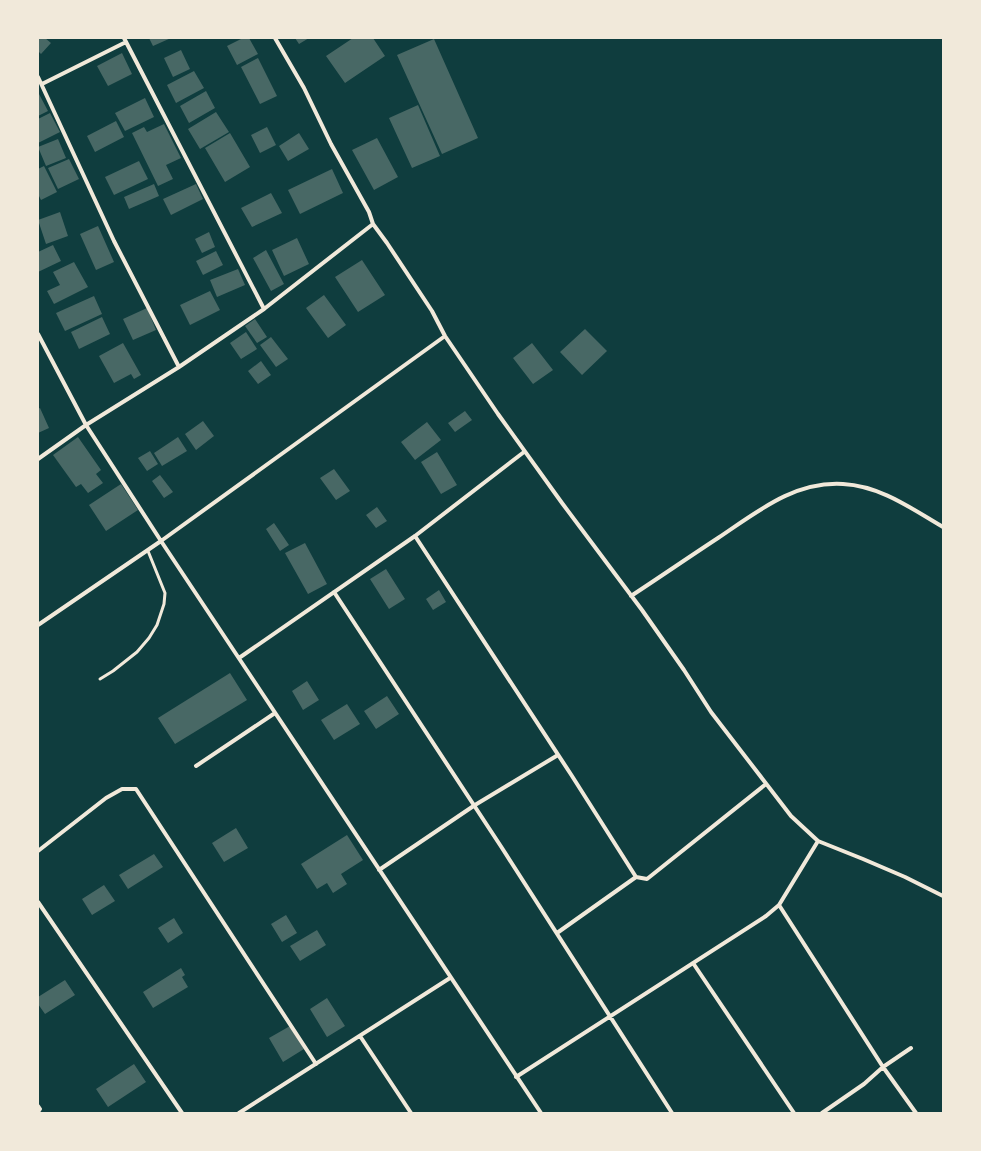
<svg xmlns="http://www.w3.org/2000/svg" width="981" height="1151" font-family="Literata,serif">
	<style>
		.building { fill: #486865 }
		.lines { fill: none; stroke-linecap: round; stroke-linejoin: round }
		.service { stroke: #f1e9da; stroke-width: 3 }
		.minor { stroke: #f1e9da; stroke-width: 4 }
	</style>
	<rect width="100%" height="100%" fill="#0f3d3e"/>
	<!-- building -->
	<path class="building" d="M38 38H45L51 43 41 54 38 51Z
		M149 38H171L153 46Z
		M243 38H249L258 54 237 65 227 46Z
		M295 38H309L299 44Z
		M353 38H373L385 56 345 83 326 56Z
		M434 39 478 138 442 154 397 55Z
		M181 50 190 69 173 77 164 58Z
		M122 53 132 74 108 86 97 66Z
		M258 58 277 96 260 104 241 67Z
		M194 71 204 88 176 103 167 85Z
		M206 91 215 108 189 123 180 106Z
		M39 94 48 111 38 116V95Z
		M145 98 154 117 125 131 115 113Z
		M418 105 440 156 412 168 389 118Z
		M216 112 229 132 200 149 188 129Z
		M50 113 60 132 38 143V119Z
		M116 121 124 137 95 152 87 136Z
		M164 124 181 158 166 165 173 179 158 186 132 133 144 127 147 132Z
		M267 127 276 145 260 153 251 135Z
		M230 133 250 167 225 182 205 148Z
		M299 133 309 149 288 161 279 146Z
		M377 138 398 177 374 190 352 150Z
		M58 139 66 158 46 166 38 147Z
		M69 159 79 179 58 189 48 168Z
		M139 161 148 179 114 195 105 177Z
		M44 166 57 192 41 200 38 194V169Z
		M332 169 343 193 300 214 288 190Z
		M154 184 159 196 129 209 124 197Z
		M196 184 203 199 171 215 163 199Z
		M271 193 282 213 252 227 241 208Z
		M60 212 68 236 46 244 38 220Z
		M98 226 114 262 96 270 80 234Z
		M209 232 215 247 202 253 195 239Z
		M297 238 309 264 284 276 272 250Z
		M53 245 61 261 38 272V252Z
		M266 250 284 284 271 291 253 258Z
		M216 251 223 265 203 275 196 261Z
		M362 260 385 295 358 312 335 277Z
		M74 262 88 287 54 304 47 291 60 285 53 272Z
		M238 269 245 285 217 297 210 280Z
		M210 291 220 310 190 325 180 305Z
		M324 295 346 325 328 338 306 308Z
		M94 296 102 314 65 331 56 313Z
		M147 308 156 330 133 340 123 319Z
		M102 317 110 334 79 349 71 332Z
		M255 319 267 337 257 343 245 326Z
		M585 329 607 351 582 375 560 352Z
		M246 332 257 349 241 359 230 343Z
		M271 337 288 359 276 367 260 345Z
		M123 343 141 375 134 379 131 374 114 383 99 356Z
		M532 343 553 370 533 384 513 358Z
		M261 361 271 375 258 384 248 371Z
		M40 408 49 428 38 433V409Z
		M465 411 472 420 455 432 448 423Z
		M203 421 214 436 196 450 185 434Z
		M427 422 441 440 415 460 401 442Z
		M78 437 101 470 96 474 103 483 88 493 81 484 76 487 53 455Z
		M178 437 187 451 162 466 154 453Z
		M150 451 158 464 147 471 138 458Z
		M437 452 457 485 441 494 421 462Z
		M334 469 350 491 336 500 320 478Z
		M160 475 173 492 164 498 152 481Z
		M121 484 138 510 106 531 89 505Z
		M377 507 387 521 376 528 366 515Z
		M274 523 289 545 280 551 266 529Z
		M305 543 327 584 308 594 285 553Z
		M386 569 405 599 389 609 370 579Z
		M439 590 446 602 433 610 426 599Z
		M230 673 247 700 175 744 158 718Z
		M307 681 319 700 303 710 292 691Z
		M387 696 399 714 376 729 364 711Z
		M347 704 360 724 334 740 321 720Z
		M236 828 248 848 224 862 212 843Z
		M347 835 363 860 341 874 347 884 333 893 327 883 317 889 301 864Z
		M154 854 163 867 128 889 119 875Z
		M104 885 115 901 92 915 82 899Z
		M286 915 297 933 282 942 271 924Z
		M174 918 183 933 168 943 158 928Z
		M317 930 326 945 300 961 290 946Z
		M181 968 185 975 182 977 188 987 153 1008 143 992Z
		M65 980 75 995 45 1014 38 1004V997Z
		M327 998 345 1026 327 1037 310 1009Z
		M290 1026 304 1049 283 1062 269 1038Z
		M134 1064 146 1082 108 1107 96 1089Z"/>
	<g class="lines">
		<!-- service -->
		<path class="service" d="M100 679 113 671 137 652 149 638 157 625 164 604 165 593 148 551"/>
		<!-- minor -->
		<path class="minor" d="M124 38 264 309
			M275 38 304 88 331 144 369 212 373 224 387 243 432 311 445 336 498 414 562 503 642 610 684 670 711 712 791 816 818 841 863 859 905 877 943 896
			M38 77 114 241 179 367
			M42 84 126 42
			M38 334 86 425 161 541 541 1113
			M38 459 86 425 179 367 264 309 373 224
			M415 536 572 776 636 877 647 879 766 784
			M334 592 502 848 672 1113
			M631 596C660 577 689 557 718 538 757 512 794 481 843 484 881 486 912 509 943 527
			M38 625 161 541 445 336
			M239 658 415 536 524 452
			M196 766 275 713
			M38 851 106 798 122 789H136L316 1064
			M379 870 475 805 558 755
			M38 902 182 1113
			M779 905 818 841
			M557 933 636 877
			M693 963 794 1113
			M360 1036 411 1113
			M516 1077 766 916 779 905 883 1067 916 1113
			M38 1106 40 1109 38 1112
			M239 1113 450 978
			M822 1113 864 1084 883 1067 911 1048"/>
	</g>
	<!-- border -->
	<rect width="981" height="1151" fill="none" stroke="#f1e9da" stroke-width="78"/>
</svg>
